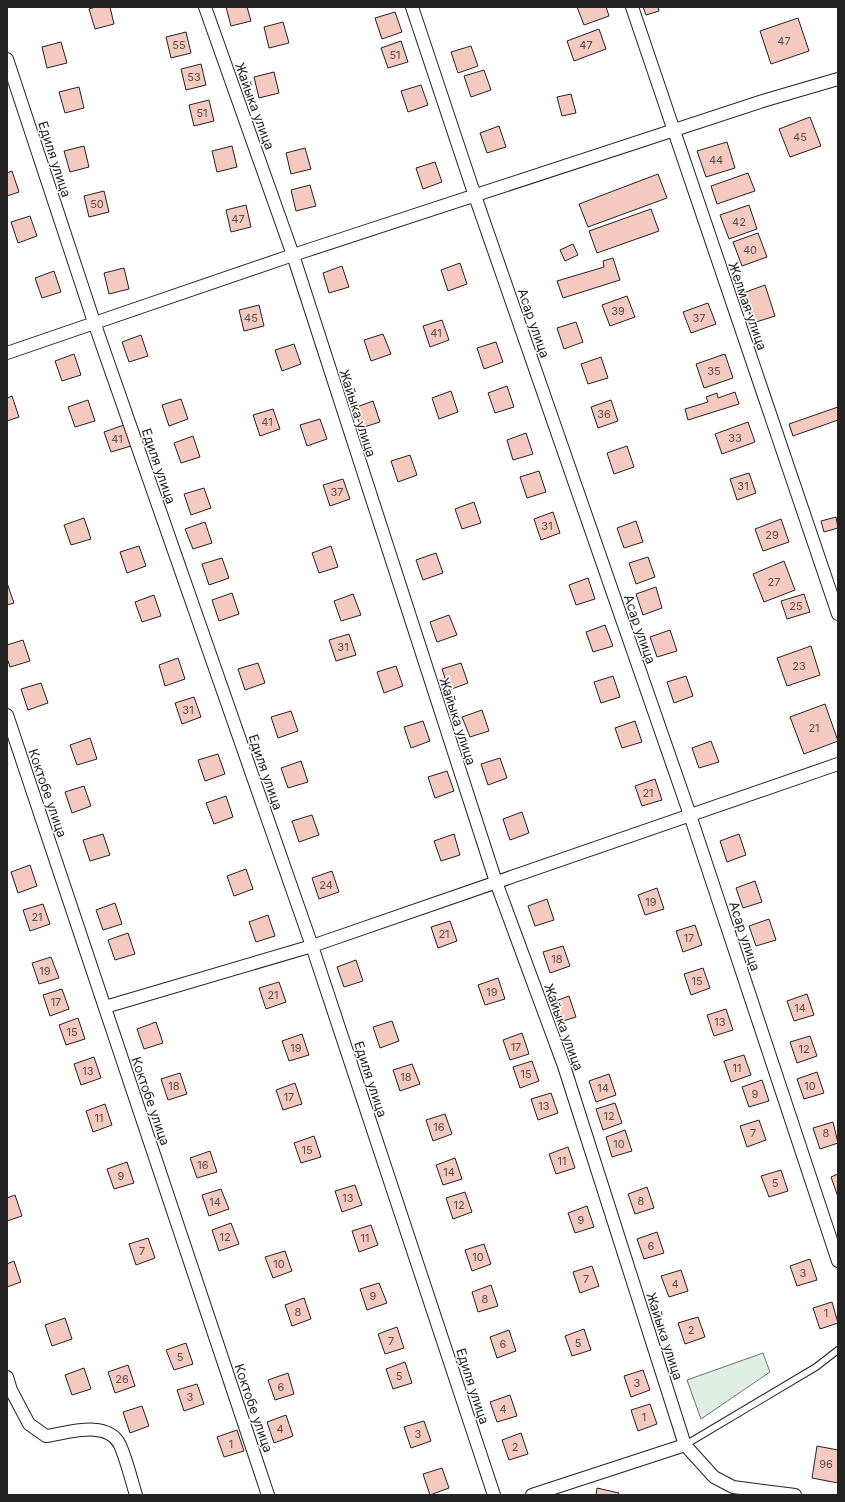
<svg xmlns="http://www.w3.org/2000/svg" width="845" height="1502" font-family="Inter,sans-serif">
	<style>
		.green { fill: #e0efe3; stroke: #6f6f6f }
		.building { fill: #f3c9c0; stroke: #222 }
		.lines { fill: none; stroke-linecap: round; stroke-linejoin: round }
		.lane-casing { stroke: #222; stroke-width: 8 }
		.street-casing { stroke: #222; stroke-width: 14 }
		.lane { stroke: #fff; stroke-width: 6 }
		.street { stroke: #fff; stroke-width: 12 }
		.labels { text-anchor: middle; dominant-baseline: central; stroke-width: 3; stroke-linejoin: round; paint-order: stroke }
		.number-label { font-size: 11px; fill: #564c4a }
		.street-label { font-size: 13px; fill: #222; stroke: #fff }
	</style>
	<rect width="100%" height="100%" fill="#fff"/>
	<!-- green -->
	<path class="green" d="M763 1353 770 1372 701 1419 687 1380Z"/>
	<!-- building -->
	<path class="building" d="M95 7H110L114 24 95 29 89 9Z
		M226 7H247L251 21 231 26Z
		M577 7H606L609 16 584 25Z
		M643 7H658L659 11 646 15Z
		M395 12 402 32 382 39 375 18Z
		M798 18 809 51 771 64 760 31Z
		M283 22 289 43 269 48 264 27Z
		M599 29 606 49 574 61 567 41Z
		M186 32 191 53 171 58 166 37Z
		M401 41 408 62 388 68 381 48Z
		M61 42 67 63 47 68 42 47Z
		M471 46 478 66 458 73 451 52Z
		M201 64 206 85 186 90 181 69Z
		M484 70 491 90 471 97 464 76Z
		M274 72 279 93 259 98 254 77Z
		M421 85 428 105 408 112 401 91Z
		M79 87 84 108 65 113 59 92Z
		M571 94 576 113 562 116 557 97Z
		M209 100 214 121 194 126 189 105Z
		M810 117 821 146 790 157 779 129Z
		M499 126 506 147 487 153 480 133Z
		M727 142 735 168 706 177 697 151Z
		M84 146 89 167 70 172 64 151Z
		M232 146 237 167 217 172 212 151Z
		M305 148 311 169 291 174 286 153Z
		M435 162 442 182 423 189 416 168Z
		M12 171 19 192 7 196V173Z
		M748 173 755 191 717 204 711 186Z
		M658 174 667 198 588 227 579 204Z
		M310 185 316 206 296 211 291 190Z
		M104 191 109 212 89 217 84 196Z
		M246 205 251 227 231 232 226 210Z
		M749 205 757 229 729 239 720 215Z
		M651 209 659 231 597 253 589 231Z
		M30 216 37 236 18 243 11 222Z
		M758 233 767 257 742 266 733 242Z
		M573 244 578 255 565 261 560 250Z
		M613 258 620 280 563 298 557 281 604 267 603 261Z
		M460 263 467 284 448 291 441 270Z
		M342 266 349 287 329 293 323 273Z
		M124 268 129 289 109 294 104 273Z
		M54 271 61 292 42 298 35 278Z
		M765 285 775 316 753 323 743 293Z
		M627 296 635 317 610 326 602 305Z
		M708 303 716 324 691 333 683 312Z
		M259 305 264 326 244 331 239 310Z
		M442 320 449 340 430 347 423 326Z
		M576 322 583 342 564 349 557 328Z
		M383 334 391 354 371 361 364 340Z
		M141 335 148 356 129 362 122 342Z
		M496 342 503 362 484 369 477 348Z
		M294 344 301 364 282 371 275 350Z
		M74 354 81 375 62 381 55 361Z
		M725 354 733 378 704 388 696 364Z
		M601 357 608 378 588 384 581 364Z
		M507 386 514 407 495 413 488 393Z
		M451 391 458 412 439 419 432 398Z
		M735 392 739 404 688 420 685 409 708 402 706 397 717 393 718 398Z
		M12 396 19 417 7 421V398Z
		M181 399 188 419 169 426 162 405Z
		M88 400 95 421 75 427 68 407Z
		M611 400 618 421 598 428 591 407Z
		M373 401 380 422 361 428 354 408Z
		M838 407V420L793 436 789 424Z
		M273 409 280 429 260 436 253 415Z
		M320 419 327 439 307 446 300 425Z
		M748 422 755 442 722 454 715 434Z
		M124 425 131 446 111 452 104 432Z
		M526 433 533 454 513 460 507 440Z
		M193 436 200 457 181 463 174 443Z
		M627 446 634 467 614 474 607 453Z
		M410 455 417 475 398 482 391 461Z
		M539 471 546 492 527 498 520 477Z
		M749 473 756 493 737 500 730 479Z
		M343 479 350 499 330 506 323 485Z
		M204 488 211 508 191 515 184 494Z
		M474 502 481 523 462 529 455 509Z
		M553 512 560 533 541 540 534 519Z
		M836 517 838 528 824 532 821 521Z
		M84 518 91 539 71 545 64 525Z
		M781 519 789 542 763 551 755 529Z
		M636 521 643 542 624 548 617 528Z
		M205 522 212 543 193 549 185 529Z
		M139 546 146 566 127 573 120 552Z
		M331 546 338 567 319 573 312 553Z
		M436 553 443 573 423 580 416 560Z
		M648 557 655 577 636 584 629 563Z
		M222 558 229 578 209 585 202 564Z
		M784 561 795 590 764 602 753 574Z
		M588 578 595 599 576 605 569 585Z
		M7 583 14 603 7 605Z
		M656 587 662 608 643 615 636 594Z
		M232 593 239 614 219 621 212 600Z
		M353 594 361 615 341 621 334 601Z
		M804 594 810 612 787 619 781 601Z
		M154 595 161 616 142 622 135 602Z
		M449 615 457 635 437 642 430 622Z
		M605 625 613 646 593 652 586 632Z
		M670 630 677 651 657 657 650 637Z
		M349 634 356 655 336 661 329 640Z
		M23 640 30 661 10 667 7 658V645Z
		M811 646 820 675 787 686 777 658Z
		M178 658 185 679 165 686 159 665Z
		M258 663 265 683 245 690 238 669Z
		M461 663 468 683 449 690 442 669Z
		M396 666 403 686 384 693 377 672Z
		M613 676 620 697 601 703 594 682Z
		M686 676 693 696 674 703 667 682Z
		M41 683 48 703 28 710 21 689Z
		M194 697 201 717 182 724 175 703Z
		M825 704 838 741 804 754 790 717Z
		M482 710 489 731 470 737 462 717Z
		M291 711 298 731 278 738 271 717Z
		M423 721 430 741 411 748 404 727Z
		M635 721 642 742 622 748 615 728Z
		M90 738 97 759 77 765 70 745Z
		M711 741 719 762 699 768 692 748Z
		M218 754 225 774 205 781 198 760Z
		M500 758 507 778 488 785 481 764Z
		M301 761 308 782 288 788 281 768Z
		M447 771 454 791 435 798 428 777Z
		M655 779 662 800 642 806 635 786Z
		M84 786 91 806 72 813 65 792Z
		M226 796 233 817 214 824 206 803Z
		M522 812 529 833 510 840 503 819Z
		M312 815 319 835 299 842 292 821Z
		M103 834 110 855 90 861 83 840Z
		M454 834 460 855 441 861 434 841Z
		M739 834 746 855 727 862 720 841Z
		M30 865 37 886 18 893 11 872Z
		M246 869 253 889 234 896 227 876Z
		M332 871 339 892 319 899 312 878Z
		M755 881 762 902 743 908 736 888Z
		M657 888 664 909 645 915 638 895Z
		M547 899 554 920 535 926 528 906Z
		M115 903 122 924 103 930 96 910Z
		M43 904 50 924 30 931 23 910Z
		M268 915 275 936 256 942 249 922Z
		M769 919 776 940 756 946 749 926Z
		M450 921 457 941 438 948 431 927Z
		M695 925 702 945 683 952 676 931Z
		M128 933 135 954 115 960 108 940Z
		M563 946 570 966 550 973 543 952Z
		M51 957 59 978 39 984 32 963Z
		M356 960 363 981 344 987 337 967Z
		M703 968 710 988 691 995 684 974Z
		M498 978 505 999 485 1005 478 985Z
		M279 982 286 1002 266 1009 259 988Z
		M62 989 69 1009 50 1016 43 995Z
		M807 994 814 1015 794 1021 787 1001Z
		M569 996 576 1017 557 1023 550 1003Z
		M726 1009 733 1030 714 1036 707 1015Z
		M78 1018 85 1039 66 1045 59 1025Z
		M392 1021 399 1041 380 1048 373 1027Z
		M156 1022 163 1043 144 1049 137 1029Z
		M522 1033 529 1054 510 1060 503 1040Z
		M302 1034 309 1055 289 1061 282 1041Z
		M810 1036 817 1056 797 1063 790 1042Z
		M744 1055 751 1075 731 1082 724 1061Z
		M94 1057 101 1078 81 1085 74 1064Z
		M532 1061 539 1081 520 1088 513 1067Z
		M412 1064 420 1084 400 1091 393 1070Z
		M817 1072 824 1093 804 1099 797 1079Z
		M180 1073 187 1094 168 1100 161 1079Z
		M609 1074 616 1095 596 1102 589 1081Z
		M762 1080 769 1101 749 1107 742 1087Z
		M295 1083 302 1104 283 1110 276 1090Z
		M551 1093 558 1113 538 1120 531 1099Z
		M615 1103 622 1123 603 1130 596 1109Z
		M105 1104 112 1125 93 1132 86 1111Z
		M445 1114 452 1134 433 1141 426 1120Z
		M759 1120 766 1140 747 1147 740 1126Z
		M833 1122 838 1143 820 1149 813 1128Z
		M625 1130 632 1151 612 1157 606 1137Z
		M314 1136 321 1157 301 1163 294 1143Z
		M568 1147 575 1168 556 1174 549 1154Z
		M210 1151 217 1172 197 1178 190 1158Z
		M455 1158 462 1179 443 1185 436 1165Z
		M127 1162 134 1183 114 1189 107 1169Z
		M781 1170 788 1191 769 1197 761 1176Z
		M838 1174V1197L831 1177Z
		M355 1185 362 1205 342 1212 335 1191Z
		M647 1187 654 1208 635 1214 628 1194Z
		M221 1189 229 1209 209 1216 202 1195Z
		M465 1192 472 1212 453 1219 446 1198Z
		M15 1195 22 1216 7 1221V1198Z
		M587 1206 594 1227 575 1233 568 1213Z
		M231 1223 239 1244 219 1251 212 1230Z
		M371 1225 378 1245 359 1252 352 1231Z
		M657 1232 664 1253 644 1259 637 1239Z
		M148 1238 155 1258 136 1265 129 1244Z
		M484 1244 491 1264 472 1271 465 1250Z
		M285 1251 292 1271 273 1278 265 1257Z
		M810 1259 817 1280 797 1286 790 1266Z
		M14 1261 21 1282 7 1287V1264Z
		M592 1266 599 1286 580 1293 573 1272Z
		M681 1270 688 1291 669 1297 661 1276Z
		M379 1283 387 1303 367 1310 360 1289Z
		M491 1285 498 1306 478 1312 472 1292Z
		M304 1298 311 1319 292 1326 285 1305Z
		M832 1302 838 1323 820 1329 813 1308Z
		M698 1317 705 1337 685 1344 678 1323Z
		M65 1318 72 1339 52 1346 45 1325Z
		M397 1327 404 1348 385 1354 378 1334Z
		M584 1329 591 1350 572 1356 565 1336Z
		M509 1330 516 1351 497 1358 490 1337Z
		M186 1343 193 1364 174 1370 166 1350Z
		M405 1362 412 1383 393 1389 386 1369Z
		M128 1365 135 1386 115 1393 108 1372Z
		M84 1368 91 1389 72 1395 65 1375Z
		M643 1370 650 1390 631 1397 624 1376Z
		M288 1373 294 1394 275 1400 268 1380Z
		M197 1384 204 1404 184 1411 177 1390Z
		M510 1395 517 1416 497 1422 490 1402Z
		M650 1404 657 1424 638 1431 631 1410Z
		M142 1406 149 1426 130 1433 123 1412Z
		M286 1415 293 1436 274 1443 267 1422Z
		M424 1421 431 1441 411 1448 404 1427Z
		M237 1430 244 1451 224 1457 217 1437Z
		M521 1433 528 1454 509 1460 502 1440Z
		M817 1446 838 1450V1483L812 1478Z
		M442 1468 449 1488 430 1495 423 1474Z
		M597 1488 619 1493 618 1495H596Z"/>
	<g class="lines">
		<!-- lane casing -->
		<g class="lane-casing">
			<path id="lane" d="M685 1445 816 1367 838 1350"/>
		</g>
		<!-- street casing -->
		<g class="street-casing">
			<path id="street" d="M205 7 293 255 496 882 564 1066 685 1445 714 1477 733 1487 795 1495
				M412 7 475 196 690 815 838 1261
				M632 7 838 614
				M7 59 94 322 312 946 494 1495
				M7 353 293 255 766 100 838 79
				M7 715 268 1495
				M105 1007 312 946 838 764
				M7 1377 11 1390 29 1424 46 1436C67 1433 108 1419 120 1445 127 1461 131 1479 136 1495
				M532 1495 685 1445"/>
		</g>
		<!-- lane -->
		<use href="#lane" class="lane"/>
		<!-- street -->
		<use href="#street" class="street"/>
	</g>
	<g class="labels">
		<!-- number labels -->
		<g class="number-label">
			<text x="784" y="41">47</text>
			<text x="179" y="45">55</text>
			<text x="586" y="45">47</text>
			<text x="395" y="55">51</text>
			<text x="194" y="77">53</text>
			<text x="202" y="113">51</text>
			<text x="800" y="137">45</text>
			<text x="716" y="160">44</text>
			<text x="97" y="204">50</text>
			<text x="238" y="219">47</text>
			<text x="739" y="222">42</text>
			<text x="750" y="250">40</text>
			<text x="618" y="311">39</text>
			<text x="251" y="318">45</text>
			<text x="699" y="318">37</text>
			<text x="436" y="333">41</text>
			<text x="714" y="371">35</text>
			<text x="604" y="414">36</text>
			<text x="267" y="422">41</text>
			<text x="735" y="438">33</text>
			<text x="117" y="439">41</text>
			<text x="743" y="486">31</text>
			<text x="337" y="492">37</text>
			<text x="547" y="526">31</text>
			<text x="772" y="535">29</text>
			<text x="774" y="582">27</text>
			<text x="796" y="606">25</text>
			<text x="343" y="647">31</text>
			<text x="799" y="666">23</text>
			<text x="188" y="710">31</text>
			<text x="814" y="728">21</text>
			<text x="648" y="793">21</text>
			<text x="326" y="885">24</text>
			<text x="651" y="902">19</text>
			<text x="37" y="917">21</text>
			<text x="444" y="934">21</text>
			<text x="689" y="938">17</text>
			<text x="557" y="959">18</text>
			<text x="45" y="971">19</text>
			<text x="697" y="981">15</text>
			<text x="492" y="992">19</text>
			<text x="273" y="995">21</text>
			<text x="56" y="1002">17</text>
			<text x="800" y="1008">14</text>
			<text x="720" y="1022">13</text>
			<text x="72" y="1032">15</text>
			<text x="516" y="1047">17</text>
			<text x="296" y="1048">19</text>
			<text x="804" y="1049">12</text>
			<text x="737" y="1068">11</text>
			<text x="88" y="1071">13</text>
			<text x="526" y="1074">15</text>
			<text x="406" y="1077">18</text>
			<text x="174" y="1086">18</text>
			<text x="810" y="1086">10</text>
			<text x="603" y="1088">14</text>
			<text x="755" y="1094">9</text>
			<text x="289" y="1097">17</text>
			<text x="544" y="1106">13</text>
			<text x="609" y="1116">12</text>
			<text x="99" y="1118">11</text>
			<text x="439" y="1127">16</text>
			<text x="753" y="1133">7</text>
			<text x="826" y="1133">8</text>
			<text x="619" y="1144">10</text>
			<text x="307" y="1150">15</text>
			<text x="562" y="1161">11</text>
			<text x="203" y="1165">16</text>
			<text x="449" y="1172">14</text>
			<text x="121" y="1176">9</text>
			<text x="775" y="1183">5</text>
			<text x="348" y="1198">13</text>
			<text x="641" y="1201">8</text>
			<text x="215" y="1202">14</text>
			<text x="459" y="1205">12</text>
			<text x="581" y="1220">9</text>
			<text x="225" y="1237">12</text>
			<text x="365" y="1238">11</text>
			<text x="651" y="1246">6</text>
			<text x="142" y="1251">7</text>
			<text x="478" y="1257">10</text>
			<text x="279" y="1264">10</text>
			<text x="803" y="1273">3</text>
			<text x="586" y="1279">7</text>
			<text x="675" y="1284">4</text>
			<text x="373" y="1296">9</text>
			<text x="485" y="1299">8</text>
			<text x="298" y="1312">8</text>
			<text x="826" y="1313">1</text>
			<text x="691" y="1330">2</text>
			<text x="391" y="1341">7</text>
			<text x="578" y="1343">5</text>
			<text x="503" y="1344">6</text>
			<text x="180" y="1357">5</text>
			<text x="399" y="1376">5</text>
			<text x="122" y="1379">26</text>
			<text x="637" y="1383">3</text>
			<text x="281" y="1387">6</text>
			<text x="190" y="1397">3</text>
			<text x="503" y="1409">4</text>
			<text x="644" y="1417">1</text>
			<text x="280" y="1429">4</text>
			<text x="418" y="1434">3</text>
			<text x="231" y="1444">1</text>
			<text x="515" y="1447">2</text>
			<text x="826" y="1464">96</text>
		</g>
		<!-- street labels -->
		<g class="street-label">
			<text transform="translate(255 106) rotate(70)">Жайыка улица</text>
			<text transform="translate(55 159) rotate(72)">Едиля улица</text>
			<text transform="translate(748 306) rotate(71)">Желмая улица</text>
			<text transform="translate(534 323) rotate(71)">Асар улица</text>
			<text transform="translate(358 413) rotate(72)">Жайыка улица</text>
			<text transform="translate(159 466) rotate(71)">Едиля улица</text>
			<text transform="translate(640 629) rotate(71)">Асар улица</text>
			<text transform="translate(458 721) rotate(72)">Жайыка улица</text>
			<text transform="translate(266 772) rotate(71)">Едиля улица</text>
			<text transform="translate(48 793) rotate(71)">Коктобе улица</text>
			<text transform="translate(745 936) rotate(72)">Асар улица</text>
			<text transform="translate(564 1027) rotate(70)">Жайыка улица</text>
			<text transform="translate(371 1079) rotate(72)">Едиля улица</text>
			<text transform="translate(151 1101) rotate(71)">Коктобе улица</text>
			<text transform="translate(665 1336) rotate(72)">Жайыка улица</text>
			<text transform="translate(473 1386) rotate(72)">Едиля улица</text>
			<text transform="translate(254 1408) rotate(71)">Коктобе улица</text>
		</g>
	</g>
	<!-- border -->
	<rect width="845" height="1502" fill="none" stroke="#222222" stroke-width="16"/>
</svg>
